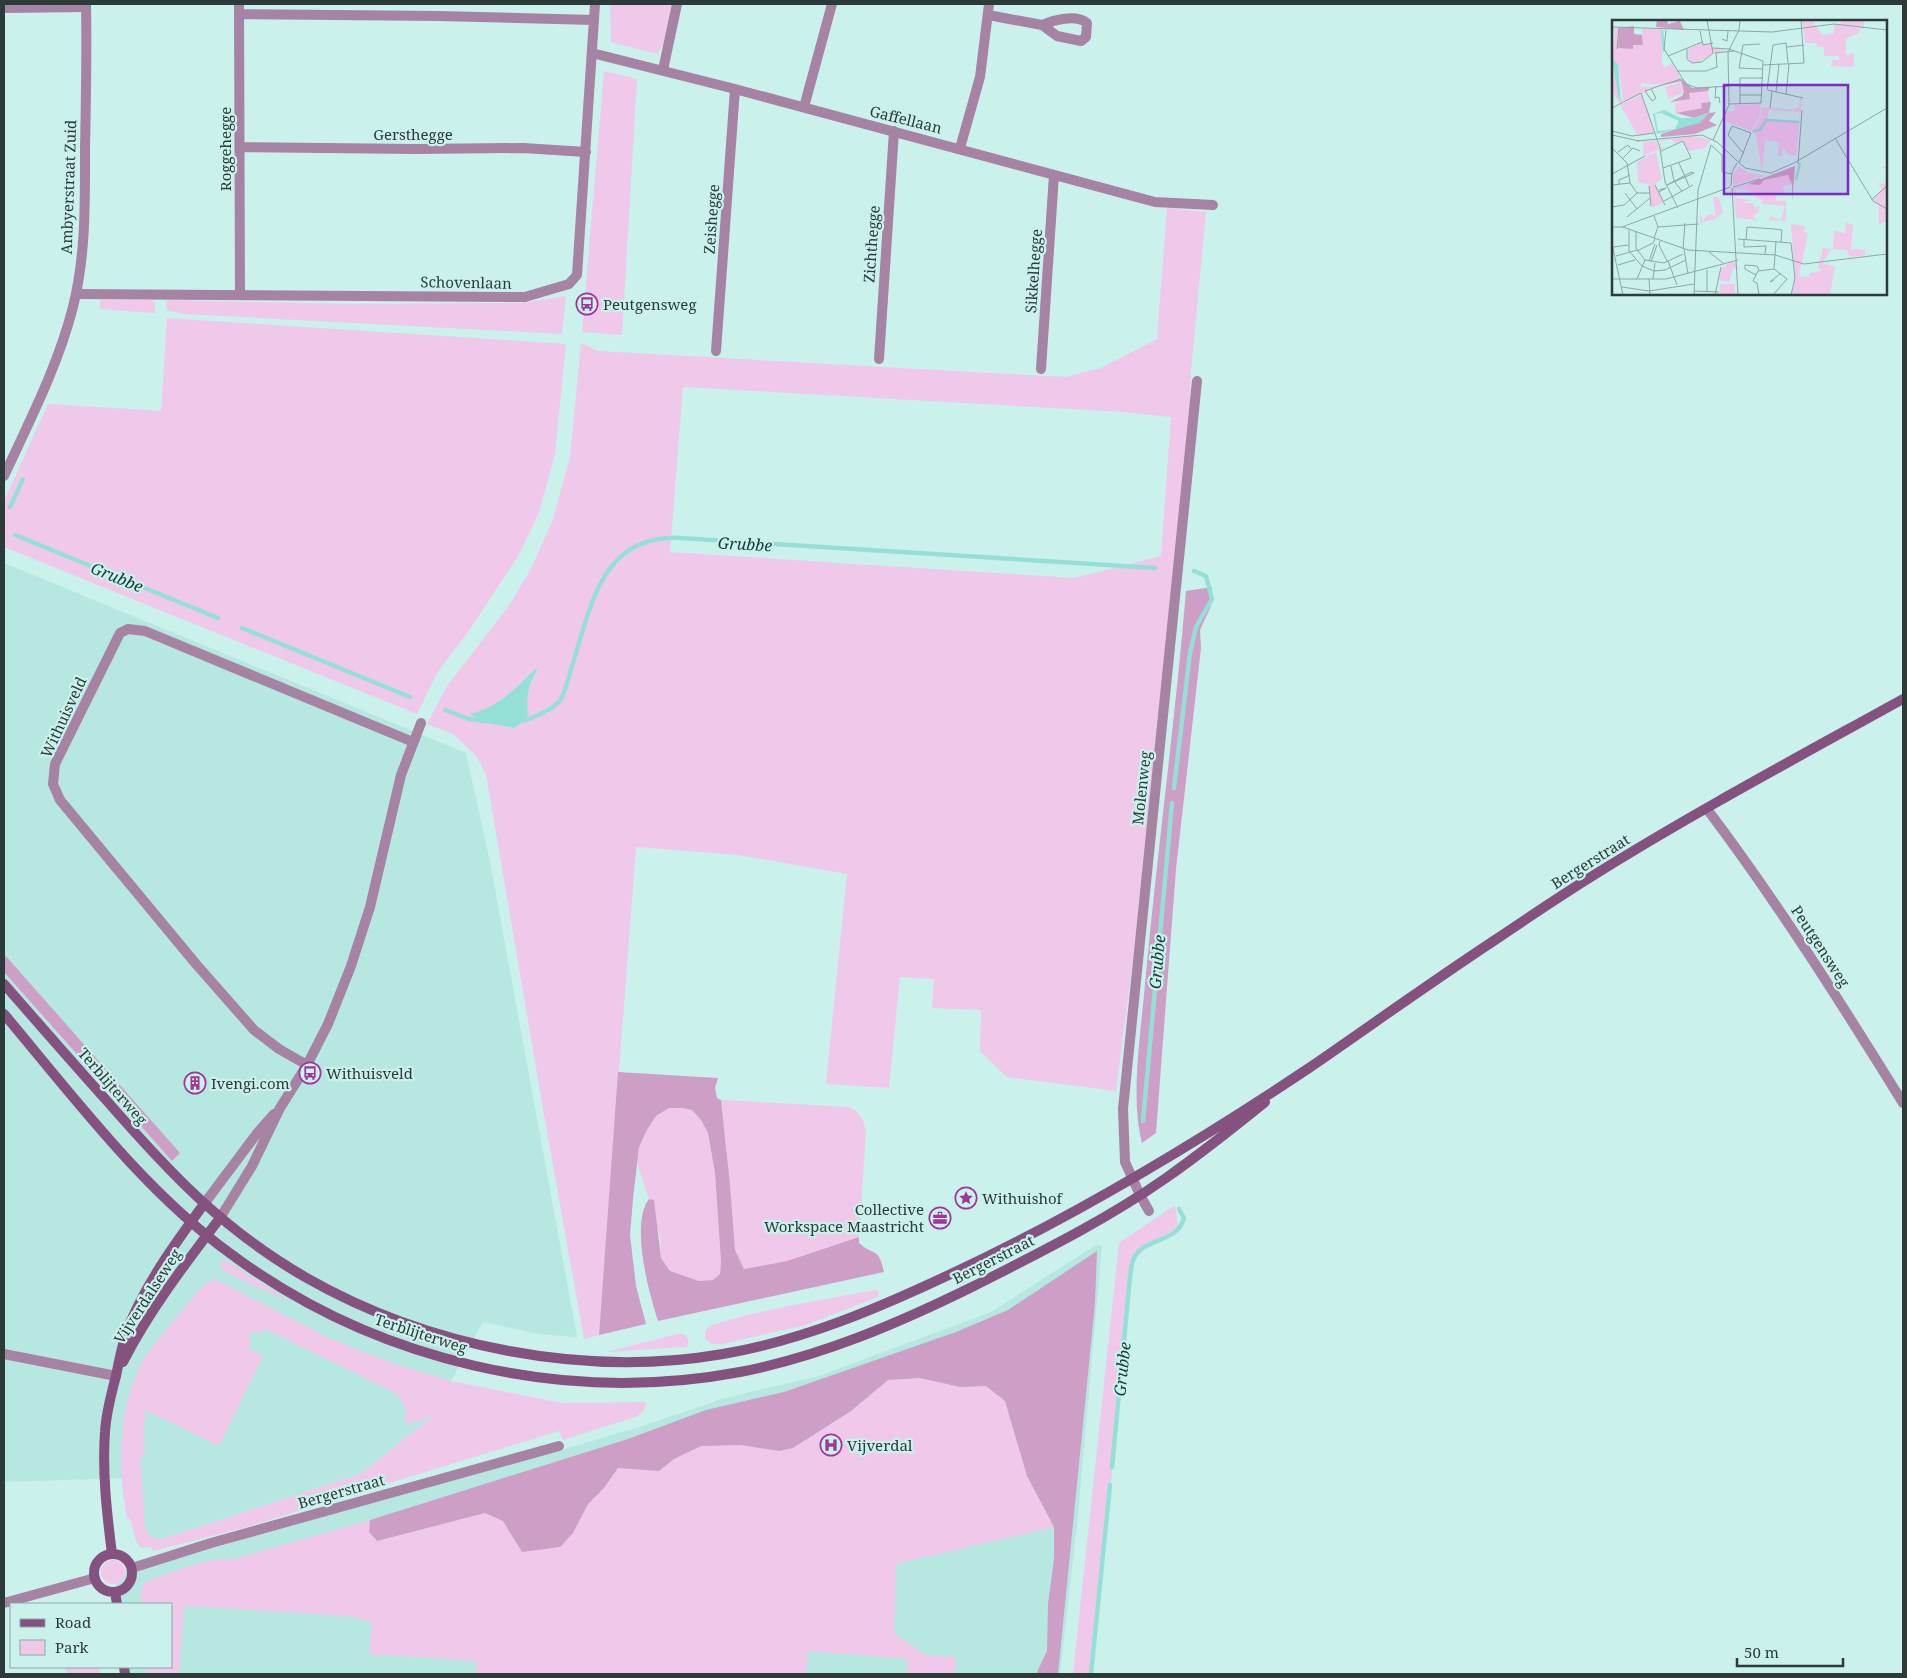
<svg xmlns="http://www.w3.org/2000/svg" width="1907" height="1678" font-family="'Noto Serif',serif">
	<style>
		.built { fill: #b7e7e1 }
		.green { fill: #f0c9ea; fill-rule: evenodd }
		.forest { fill: #cd9fc7 }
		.water { fill: #95e0d6 }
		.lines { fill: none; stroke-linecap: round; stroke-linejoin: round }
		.stream { stroke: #95e0d6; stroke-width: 4.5 }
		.minor { stroke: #a683a2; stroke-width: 10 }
		.tertiary { stroke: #a683a2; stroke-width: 10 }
		.secondary { stroke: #85527f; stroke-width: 10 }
		.labels { text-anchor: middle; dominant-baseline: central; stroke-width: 4.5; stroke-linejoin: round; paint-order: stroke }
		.street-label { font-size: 15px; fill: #2c3b39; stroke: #caf1ec }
		.poi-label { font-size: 15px; fill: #2c3b39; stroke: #caf1ec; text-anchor: start }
		.water-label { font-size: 16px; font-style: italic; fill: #163b37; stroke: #caf1ec }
		.inset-river { fill: none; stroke: #95e0d6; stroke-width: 2.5 }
		.inset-road { fill: none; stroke: #8ba8a4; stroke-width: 1 }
		.view { fill: #7b2cbf; fill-opacity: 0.15; stroke: #7b2cbf; stroke-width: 2.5 }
		.inset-edge { fill: none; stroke: #2c3b39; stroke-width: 2.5 }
	</style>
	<rect width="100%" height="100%" fill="#caf1ec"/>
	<!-- built -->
	<path class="built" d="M4 563 466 753 490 862 577 1337 539 1334 483 1322 451 1381 435 1415 360 1474 162 1539H139L127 1478 4 1482Z
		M1096 1245 1102 1246 1077 1525 1060 1674H129L127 1667H171V1604H118L114 1574 431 1477 511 1465 646 1425 725 1398 819 1376 991 1312Z"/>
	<!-- green -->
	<path class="green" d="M610 4H674C670 20 668 42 657 54L611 42Z
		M604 71 637 79 622 335 582 332Z
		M1167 208 1206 212 1191 371 1190 415 1175 559 1134 951 1116 1091 1007 1077 980 1051 981 1010 932 1008 934 979 900 977 889 1088 826 1084 847 874 739 855 636 847 599 1335 584 1339 543 1109 486 774 476 756 453 734 427 724 447 686 508 607 531 569 553 519 570 457 581 343 598 351 1065 377 1101 368 1157 339ZM683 387 1123 412 1171 417 1161 556 1074 578 670 552ZM538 669 526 695 528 715 523 721 513 728 486 723 469 714 486 710 510 693 534 670Z
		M566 296 562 334 183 314 167 310 166 302 169 300 351 304 521 303Z
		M100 300H152L155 303V313L100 309Z
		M167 318 566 344 555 454 539 513 517 558 470 629 437 673 417 714 4 547V501L48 404 161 411Z
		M721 1100 848 1107C860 1110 862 1119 866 1130L859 1237 787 1261 744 1269 735 1250 730 1184Z
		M669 1108H682L692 1110 701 1120 708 1133 715 1173 721 1262 720 1274 713 1280 699 1281 670 1271 661 1258 660 1236 637 1162 639 1147 647 1130 656 1116Z
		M1175 1205 1179 1232 1147 1247 1131 1262 1122 1374 1091 1674H1073L1119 1243Z
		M225 1260 289 1301 256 1287 224 1271 220 1267V1263Z
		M215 1279 331 1339 392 1363 451 1381 562 1403 647 1402 643 1411 638 1416 563 1440 559 1431 247 1527 153 1551 151 1547 141 1548 136 1541 130 1518 127 1519C118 1469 117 1417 138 1370 144 1355 156 1342 166 1330 179 1314 192 1298 205 1283ZM265 1329 393 1392C406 1402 407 1411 405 1425L433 1416 360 1474 162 1539C152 1538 149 1537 145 1528L140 1458H143L145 1410 219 1446 263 1356 247 1348 251 1344 249 1340 250 1335 256 1331 261 1333Z
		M876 1290 879 1292 878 1297 806 1325 722 1344H711L705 1339V1332L709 1326C763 1309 820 1300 876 1290Z
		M678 1334H683C689 1338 689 1340 687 1347L606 1352Z
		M920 1378 960 1387 986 1386 1005 1401 1027 1476 1054 1527 896 1564 894 1633 925 1655 956 1657 955 1674H907V1659L808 1651 806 1674H476V1661L369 1654 372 1622 349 1616 184 1606 179 1674H146V1667H171V1604H141L140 1595 144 1583C172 1572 202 1558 233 1559L370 1520 369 1532 377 1541 485 1513 503 1521 522 1552 573 1533 588 1504 604 1488 618 1468 659 1471 674 1459 701 1446 741 1445 779 1451 793 1448 851 1411 888 1380Z
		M101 1572a12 12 0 1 1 24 0a12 12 0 1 1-24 0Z
		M65 1667H99L100 1674H67Z"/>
	<!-- forest -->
	<path class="forest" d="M1212 587 1211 606 1200 630 1201 648 1176 869 1156 1133 1142 1143C1130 1096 1141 1033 1145 984 1157 853 1175 723 1186 591Z
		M4 954 180 1153 172 1161 4 972Z
		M618 1072 718 1078 715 1088 717 1098 721 1100 730 1184 735 1250 744 1269 787 1261 859 1237V1243C875 1257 878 1246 884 1272L658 1321C649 1293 630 1224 649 1199L654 1200 661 1258 670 1271 699 1281 713 1280 720 1274 721 1262 715 1173 708 1133 701 1120 692 1110 682 1108H669L656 1116 647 1130 639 1147 633 1199 630 1235 636 1286 646 1324 599 1335Z
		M1097 1251 1095 1303 1088 1374 1058 1674H1036L1047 1651 1048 1604 1054 1559V1527L1027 1476 1005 1401 986 1386 960 1387 920 1378 888 1380 851 1411 793 1448 779 1451 741 1445 701 1446 674 1459 659 1471 618 1468 604 1488 588 1504 573 1533 560 1547 522 1552 503 1521 485 1513 377 1541 369 1532 370 1520 628 1439 706 1410 784 1392 956 1332 1008 1310Z"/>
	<!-- water -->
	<path class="water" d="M538 668C528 688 526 693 528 715L524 721 514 728 486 723 469 714C498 707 513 691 534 670Z"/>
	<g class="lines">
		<!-- stream -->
		<path class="stream" d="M10 507 23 479
			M15 535 218 618
			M242 628 410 697
			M445 710 469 719 486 721
			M519 721C531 720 551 710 560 701 564 696 569 676 571 669 591 608 600 534 680 538L1155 568
			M1174 788 1190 653 1196 627 1212 599 1206 576 1194 571
			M1143 1121 1172 803
			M1112 1467 1130 1277C1131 1271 1131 1263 1134 1258 1144 1237 1177 1244 1184 1218L1179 1209
			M1091 1674 1110 1485"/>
		<!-- minor -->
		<path class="minor" d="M239 4 240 295
			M4 8 86 7
			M239 14 439 16 594 20
			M988 15 1042 25 1057 36 1081 41 1086 37 1087 23C1076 14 1054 20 1042 25
			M592 53 735 89 1155 202 1213 205
			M663 70 677 4
			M804 107 832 4
			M240 147 415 149 523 148 586 152
			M960 148 980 77 989 4
			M76 294 525 297 569 284 577 275 595 4
			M716 351 735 89
			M879 359 894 131
			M1041 369 1054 175
			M1707 809C1778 903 1841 1003 1903 1103
			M307 1065 279 1049 254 1030 196 964 60 800 53 784 55 764 120 633 128 629 145 631 413 742
			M204 1204 258 1132 274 1114
			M1149 1211 1140 1195 1125 1162 1123 1109 1197 381
			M220 1218 252 1166 280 1108 307 1065 328 1024 351 966 370 907 401 775 421 723
			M4 1354 116 1376
			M132 1568 211 1543 559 1446"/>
		<!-- tertiary -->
		<path class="tertiary" d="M4 476C29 422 58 366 73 307 86 255 85 202 85 148 86 100 87 52 86 4
			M4 1603 95 1578"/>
		<!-- secondary -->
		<path class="secondary" d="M4 984C38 1023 72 1062 107 1101 169 1172 222 1229 305 1277 427 1347 584 1378 723 1354 804 1340 879 1308 953 1273 1077 1215 1195 1144 1309 1068 1370 1026 1430 983 1492 942 1526 919 1560 896 1594 875 1695 812 1800 756 1903 699
			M4 1014C73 1096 144 1191 231 1254 375 1361 564 1405 740 1372 822 1356 899 1323 974 1286 1039 1253 1106 1220 1166 1178 1200 1154 1233 1128 1265 1102
			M123 1362C149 1311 185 1264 220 1218
			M94 1573a19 19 0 1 1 38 0a19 19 0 1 1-38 0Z
			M112 1554C107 1514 102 1472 105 1432 106 1413 111 1395 116 1376 120 1357 123 1338 131 1321 149 1279 177 1241 204 1204
			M115 1592 117 1604
			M124 1667 125 1674"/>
	</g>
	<!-- icons -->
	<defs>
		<g id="bus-ring" transform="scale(1.125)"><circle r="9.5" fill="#caf1ec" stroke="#a03698" stroke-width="1.5"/><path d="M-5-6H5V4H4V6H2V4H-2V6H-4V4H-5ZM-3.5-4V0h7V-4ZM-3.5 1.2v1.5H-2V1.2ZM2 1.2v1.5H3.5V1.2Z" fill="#a03698"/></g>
		<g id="building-ring" transform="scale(1.125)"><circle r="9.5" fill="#caf1ec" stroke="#a03698" stroke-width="1.5"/><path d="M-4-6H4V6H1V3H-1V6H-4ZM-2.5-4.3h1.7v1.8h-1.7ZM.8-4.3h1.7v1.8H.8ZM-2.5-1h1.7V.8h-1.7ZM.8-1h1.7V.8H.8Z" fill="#a03698"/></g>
		<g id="sight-ring" transform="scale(1.125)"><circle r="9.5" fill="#caf1ec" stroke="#a03698" stroke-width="1.5"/><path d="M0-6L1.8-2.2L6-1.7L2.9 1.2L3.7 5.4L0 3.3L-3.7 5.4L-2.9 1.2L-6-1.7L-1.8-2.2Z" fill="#a03698"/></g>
		<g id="office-ring" transform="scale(1.125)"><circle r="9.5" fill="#caf1ec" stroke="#a03698" stroke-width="1.5"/><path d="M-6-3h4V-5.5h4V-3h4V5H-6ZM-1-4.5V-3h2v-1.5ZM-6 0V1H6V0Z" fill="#a03698"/></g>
		<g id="hospital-ring" transform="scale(1.125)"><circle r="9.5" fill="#caf1ec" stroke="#a03698" stroke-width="1.5"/><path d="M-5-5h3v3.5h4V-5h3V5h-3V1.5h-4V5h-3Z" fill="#a03698"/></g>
	</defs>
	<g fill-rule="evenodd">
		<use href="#bus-ring" x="587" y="304"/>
		<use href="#bus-ring" x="310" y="1073"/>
		<use href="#building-ring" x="195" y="1083"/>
		<use href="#sight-ring" x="966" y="1198"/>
		<use href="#office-ring" x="940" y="1218"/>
		<use href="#hospital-ring" x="831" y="1445"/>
	</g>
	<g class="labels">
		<!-- street labels -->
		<g class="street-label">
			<text transform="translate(906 119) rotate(14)">Gaffellaan</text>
			<text x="413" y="134">Gersthegge</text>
			<text transform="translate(225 149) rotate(-90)">Roggehegge</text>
			<text transform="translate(68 187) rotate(-88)">Ambyerstraat Zuid</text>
			<text transform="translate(711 219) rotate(-86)">Zeishegge</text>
			<text transform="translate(871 244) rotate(-86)">Zichthegge</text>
			<text transform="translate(1033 271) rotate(-86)">Sikkelhegge</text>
			<text transform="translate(466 282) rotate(1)">Schovenlaan</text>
			<text transform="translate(63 717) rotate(-65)">Withuisveld</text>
			<text transform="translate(1141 788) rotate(-84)">Molenweg</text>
			<text transform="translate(1590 861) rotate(-32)">Bergerstraat</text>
			<text transform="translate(1821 946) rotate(57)">Peutgensweg</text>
			<text transform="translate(113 1086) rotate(49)">Terblijterweg</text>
			<text transform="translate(993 1259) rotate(-27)">Bergerstraat</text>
			<text transform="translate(147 1296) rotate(-57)">Vijverdalseweg</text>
			<text transform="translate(421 1333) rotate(18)">Terblijterweg</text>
			<text transform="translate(341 1491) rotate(-16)">Bergerstraat</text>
		</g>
		<!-- poi labels -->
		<g class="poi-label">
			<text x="603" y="304">Peutgensweg</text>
			<text x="326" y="1073">Withuisveld</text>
			<text x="211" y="1083">Ivengi.com</text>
			<text x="982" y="1198">Withuishof</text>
			<text x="924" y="1209" text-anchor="end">Collective<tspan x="924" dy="17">Workspace Maastricht</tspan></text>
			<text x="847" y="1445">Vijverdal</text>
		</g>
		<!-- water labels -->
		<g class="water-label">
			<text transform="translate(745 544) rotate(3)">Grubbe</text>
			<text transform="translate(117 577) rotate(22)">Grubbe</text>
			<text transform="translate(1157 962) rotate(-85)">Grubbe</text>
			<text transform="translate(1122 1369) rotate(-84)">Grubbe</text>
		</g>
	</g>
	<!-- overview -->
	<g transform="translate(1612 20)">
		<rect width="275" height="275" fill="#caf1ec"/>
		<path d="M190 0H201L203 4 196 6 204 5 210 15 222 13V4H235H229L228 0H252V9L237 5 248 9 247 13 234 18V35L242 33V47L219 46 220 40H227V36H212V27H205V23H193ZM0 8H7L6 28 21 29V25H31L30 9H50V44L52 48 60 43 69 59 48 65 29 63V67L46 66 7 84 0 71V41L6 77 11 81 6 44 0 39 3 11ZM89 23 99 24 101 28 116 31 103 33 86 42H77L76 29ZM68 62 72 72 57 79 53 67ZM87 71H96L98 82 89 83 90 88 64 93 63 84 70 81 59 83 58 82 77 79V73ZM29 75 37 92 41 113 26 116 8 85ZM188 79H190L184 136 177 135 171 128 170 136 166 135 167 122 153 120 150 152 144 115 140 112 148 99 150 87 181 90 187 87ZM156 90 188 92 187 101H156ZM149 84 147 98 139 111 111 100 115 91 122 92 123 85ZM81 116 99 120 93 128 76 131 71 120 63 124 60 119 49 121V127H54L49 129 48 122 49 120ZM44 121 47 129 32 136 31 122ZM44 132 50 159 43 164 52 182 40 188 37 165 26 162 25 142ZM275 146V176L269 184 275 178V200L267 205V184L261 180 270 169 266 163 273 164 274 148H268ZM127 147 137 153 154 156 121 165V154ZM170 155 177 156 180 164 170 167 174 176 164 172V181H174V201L158 200V196L169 200 173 186 150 184 151 180 143 177V173L135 170 124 169 123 178 139 180 129 183H142V188L147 186V192L141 196 146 200 124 198 121 168 136 164 148 165 152 160ZM101 176 107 178 111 192 103 199 88 203V193L91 202 94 196 100 194 104 197ZM234 202 241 205 239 229 253 230V235L237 237 235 230 221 229 222 211 233 213ZM179 204 193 206 192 212 196 213 187 256 197 257 198 253 210 251 206 248 211 228 220 229 210 243 223 247 218 275H180L183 259ZM118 242H124L126 250 121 248 117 262 107 260 110 248ZM108 264H123V274H108Z" fill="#f0c9ea" fill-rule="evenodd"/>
		<path d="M45 0H55L56 4 68 1 72 10 44 7ZM22 6V14L30 15 31 25H21V29L6 28 7 8ZM70 59 80 68 98 67 96 71 77 73 78 79 58 82 70 76 72 72 69 61 48 66ZM99 82 97 93 104 92 97 101 105 105 83 114 49 117V114L89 101 96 93 82 98 64 93 90 88 89 83ZM183 146 180 182V164L176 155 152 160 148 165 136 164Z" fill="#cd9fc7"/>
		<path d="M0 39 6 44 9 82 6 77ZM52 90 68 98H83L97 93 88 103 45 114 41 94ZM49 93 67 101 63 109 46 111 43 94Z" fill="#95e0d6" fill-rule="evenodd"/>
		<path class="inset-river" d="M50 10 52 32M141 111 148 110 154 100 187 102M184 160 188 143"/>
		<path class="inset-road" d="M0 7 160 12 222 4 275 10M54 10 52 29 74 64 85 68 118 66M88 11 91 25 101 23M110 19 115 21 116 11M148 24 131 25 127 48 151 49M175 27 192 25M101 28 117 29 151 41 149 83 117 84M5 29 7 8M75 29V39L80 43 90 42 101 33 95 0M103 33 122 31M56 36 90 22M151 45 192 43 189 0M65 51H94L105 47 104 33M104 66 103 78 107 77 108 83M128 66H151M39 69 44 78 40 81 33 71 39 69 44 67 69 59M155 70 161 25 174 23 176 43M156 70 191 78M164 72 167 44M128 75H150M174 75 177 44M128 84V58H151M0 88 29 73 48 128 53 162 66 188M158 88 160 71M0 111 20 116 42 113M0 115 27 121M223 118 261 181 275 189M101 120 117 85 116 32 127 10 128 0M25 121 90 115 105 122 133 148 159 153 182 143 275 88M0 128 15 143 18 163 25 173H38M49 131 71 121 79 138 51 148M6 132 16 125 19 129M132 134 116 115 120 106 139 113M11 138 21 128 28 131M67 143 77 166M127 143 139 113M186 144 190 90M59 146 62 161 70 171M79 152 82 153 55 165 70 157ZM0 154 33 136M7 164V160L18 155M0 165 18 163M43 165 53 185M37 166 39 186M119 166 120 152 125 143M121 167 148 159M120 168 126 275M47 170 54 168 47 172M13 173 25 189M260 179 275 166M52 181 81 165M0 187 12 185 25 173M15 197 38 178M0 207H11L76 230 163 235 192 244 275 234M10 207 118 167M46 207 87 204M17 210V231L30 246 42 251 53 250 74 240M24 212V228L33 240 52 243 71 234M42 218 46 207 42 196M126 219 179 223 183 258 179 275M132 219V227L154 226 153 234M134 220 135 207 162 209 170 210 169 222M48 221 47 225 55 241M0 224 11 275M1 227 16 225M71 229 73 203M72 229 76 254M25 231 41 223 43 219M97 232 111 243M4 236 25 230M37 241 43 224M56 241 65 265M39 242 45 225M6 245 23 240M162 249 164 221M95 250V271M144 255 133 249V245L145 246 147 250M0 259H54L126 240M25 259 33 240M37 259 38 275M41 259 43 243M162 260 158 262 169 253M10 267 37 271 82 264M82 271 107 272M82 275 86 170 99 125 110 135V152L120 154M103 275 109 247M147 275 145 263 141 261 146 251 162 249 175 259 161 275"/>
		<path class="view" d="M112 65H236V174H112Z"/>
		<rect width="275" height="275" class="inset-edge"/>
	</g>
	<!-- border -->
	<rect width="1907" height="1678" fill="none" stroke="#2c3b39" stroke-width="10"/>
	<!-- legend -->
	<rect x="10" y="1603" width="162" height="65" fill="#caf1ec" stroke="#8ba8a4"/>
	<rect x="20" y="1619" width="25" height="8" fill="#85527f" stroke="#8ba8a4"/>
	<text x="55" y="1628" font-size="15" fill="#2c3b39">Road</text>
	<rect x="20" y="1640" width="25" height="15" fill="#f0c9ea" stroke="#8ba8a4"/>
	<text x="55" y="1653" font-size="15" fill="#2c3b39">Park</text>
	<!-- scale -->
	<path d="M1737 1658v8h106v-8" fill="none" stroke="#2c3b39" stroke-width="2.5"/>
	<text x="1744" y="1658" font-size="15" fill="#2c3b39" stroke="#caf1ec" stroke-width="4" paint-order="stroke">50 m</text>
</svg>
